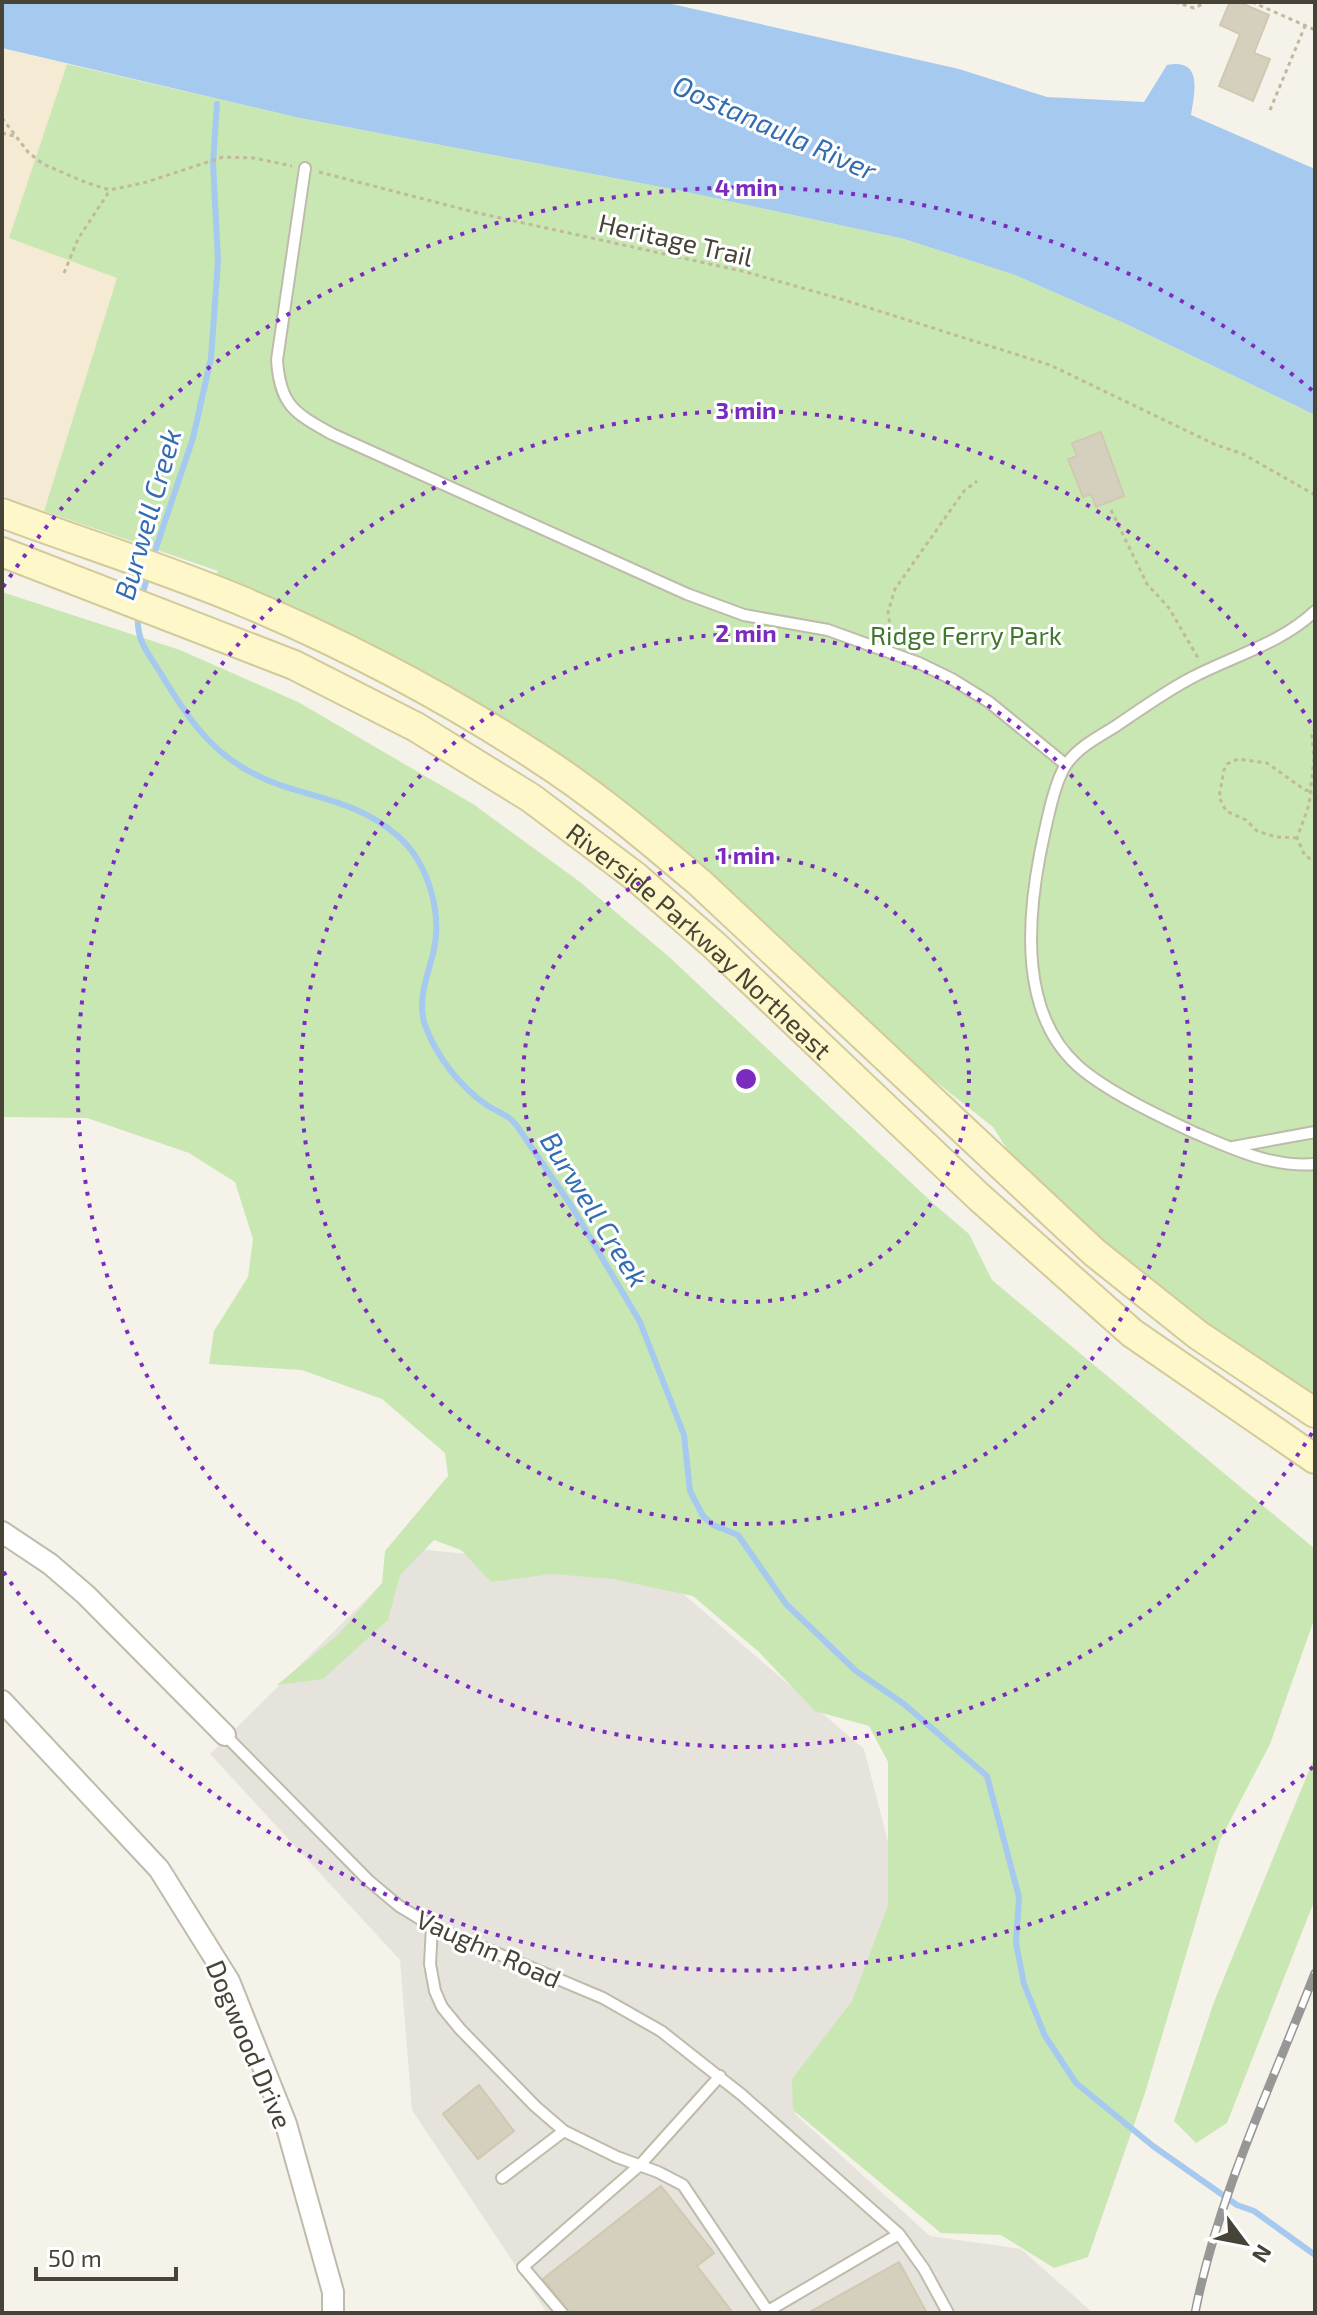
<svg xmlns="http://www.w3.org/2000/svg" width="1317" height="2315" font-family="'Exo 2',sans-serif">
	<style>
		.commercial { fill: #f5ebd4 }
		.industrial { fill: #e6e3dd }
		.green { fill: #c9e7b2 }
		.water { fill: #a6c9ef }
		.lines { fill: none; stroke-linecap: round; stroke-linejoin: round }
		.stream { stroke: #a6c9ef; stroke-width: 6 }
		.building { fill: #d5cfbe; stroke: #d0c8b1; stroke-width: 2 }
		.lane-casing { stroke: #bfbbab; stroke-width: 14 }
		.street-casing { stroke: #bfbbab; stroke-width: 24 }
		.secondary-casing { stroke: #d3ca99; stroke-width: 32 }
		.path { stroke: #c1b89d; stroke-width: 3; stroke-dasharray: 4 4; stroke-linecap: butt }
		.lane { stroke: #fff; stroke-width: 10 }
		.street { stroke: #fff; stroke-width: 20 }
		.secondary { stroke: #fdf7c9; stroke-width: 28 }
		.rail-casing { stroke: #979797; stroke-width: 9 }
		.rail { stroke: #fff; stroke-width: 6; stroke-dasharray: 18; stroke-linecap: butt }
		.ring { fill: none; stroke: #7b2cbf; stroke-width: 4; stroke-dasharray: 4 8 }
		.labels { text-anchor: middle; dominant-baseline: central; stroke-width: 6; stroke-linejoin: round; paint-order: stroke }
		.street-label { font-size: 26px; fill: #474337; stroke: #fff }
		.park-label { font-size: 26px; fill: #3f782b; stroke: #fff }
		.water-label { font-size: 28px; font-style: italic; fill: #326db2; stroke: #fff }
		.centre { fill: #7b2cbf; stroke: #fff; stroke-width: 4 }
		.ring-label { font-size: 24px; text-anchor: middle; font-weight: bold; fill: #7b2cbf; stroke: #fff; stroke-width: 6; stroke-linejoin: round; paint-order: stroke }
	</style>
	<rect width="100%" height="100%" fill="#f4f2e9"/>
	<!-- commercial -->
	<path class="commercial" d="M2 48 67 64 10 238 118 277 44 511 2 495Z"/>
	<!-- industrial -->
	<path class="industrial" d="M417 1549 660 1574 864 1749 903 1900 795 2114 930 2236 1021 2249 1093 2313H547L412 2110 400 1960 210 1754Z"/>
	<!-- green -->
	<path class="green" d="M67 64 300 118 682 191 904 239 1015 275 1124 323 1315 415V1399L1200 1321 1127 1263 1018 1166 993 1127 901 1054 739 900 696 863 213 579 218 571 44 511 117 278 9 238Z
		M2 592 180 650 298 702 473 804 580 882 668 956 935 1205 969 1234 992 1280 1315 1549V1617L1270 1744 1220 1840 1145 2093 1088 2257 1054 2268 1001 2235 941 2233 793 2110 792 2079 852 2001 888 1905V1762L869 1726 815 1711 759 1652 693 1596 613 1579 552 1574 491 1582 461 1550 434 1540 400 1575 388 1620 323 1679 277 1685 339 1634 382 1583 385 1551 448 1476 445 1453 382 1399 302 1370 209 1364 214 1331 248 1277 253 1239 235 1182 189 1153 87 1118 2 1117Z
		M1315 1756V1899L1227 2123 1196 2143 1174 2121 1214 2002Z"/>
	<!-- water -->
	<path class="water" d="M2 2H663L959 69 1047 97 1144 102 1167 65C1204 58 1194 94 1191 115L1315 169V415L1124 323 1015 275 904 239 682 191 300 118 2 48Z"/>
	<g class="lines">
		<!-- stream -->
		<path class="stream" d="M152 560 193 438 211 358 218 261 213 163 217 104
			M141 599 148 575
			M138 614C136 642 148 652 161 674 193 726 217 762 277 784 323 800 360 803 399 837 429 864 443 915 433 954 427 977 417 1002 425 1025 436 1056 461 1088 488 1106 500 1113 509 1115 517 1126L572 1207 640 1322 684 1435 690 1491 703 1516 713 1525 738 1535 786 1604 856 1671 904 1704 987 1776 1019 1897 1016 1943 1024 1984 1045 2036 1076 2083 1153 2146 1237 2205 1254 2211 1315 2255"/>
	</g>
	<!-- building -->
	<path class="building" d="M1230 2H1239L1269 15 1254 53 1270 59 1253 101 1219 86 1240 34 1220 25Z
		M1101 432 1124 496 1096 507 1091 494 1083 497 1068 459 1077 456 1072 443Z
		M479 2085 514 2131 478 2159 443 2114Z
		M661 2186 714 2253 697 2266 733 2313H570L543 2279Z
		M899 2262 927 2313H808Z"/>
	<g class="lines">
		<!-- lane casing -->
		<g class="lane-casing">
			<path id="lane" d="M305 168 277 360C280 405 294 413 332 434L687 594 744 615 828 630 919 663 952 679 989 702 1065 764
				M1315 611C1282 643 1233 656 1193 677 1166 691 1141 709 1116 726 1100 736 1080 746 1068 762 1054 779 1045 831 1040 854 1027 922 1020 1014 1078 1066 1106 1091 1159 1116 1193 1132 1231 1148 1272 1168 1315 1164
				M1233 1147 1315 1132
				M225 1735 368 1880 399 1906 432 1926 603 1998 661 2031 742 2095 899 2234 924 2269 948 2313
				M432 1926 430 1964 435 1991 442 2007 460 2029 535 2106 564 2131 617 2157 658 2172 683 2185 769 2313
				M502 2178 564 2131
				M768 2311 899 2234
				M562 2313 523 2267 640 2165 720 2076"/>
		</g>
		<!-- street casing -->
		<g class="street-casing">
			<path id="street" d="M2 1532 50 1564 86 1595 225 1735
				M2 1701 159 1869 229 1981 286 2124 333 2292V2313"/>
		</g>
		<!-- secondary casing -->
		<g class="secondary-casing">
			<g id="secondary">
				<path d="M2 513C82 543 163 568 242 601 344 644 444 696 537 757 595 794 648 839 700 883L1095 1253 1198 1335 1315 1413"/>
				<path id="s1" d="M2 552 294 665 416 727 531 798 636 877 714 945 979 1197 1132 1333 1315 1459"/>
			</g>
		</g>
		<!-- path -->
		<path class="path" d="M1175 2 1194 8 1207 2
			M1252 2 1315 30
			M1270 110 1305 26
			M2 118 28 152 43 164 87 183 110 190 147 182 223 157 254 158 292 166
			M2 133 14 136
			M319 172 478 213 746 272 841 299 1050 365 1214 444 1243 454 1315 495
			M64 273 78 239 110 190
			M1111 510 1147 584 1169 608 1198 658
			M892 638 888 612 895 589 964 491 977 481
			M1315 727 1312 735 1314 758 1309 805 1297 838 1305 856 1315 861
			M1297 838 1276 837 1257 831 1246 820 1226 811 1219 797 1224 770 1227 764 1238 759 1267 763 1305 790 1315 792"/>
		<!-- lane -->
		<use href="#lane" class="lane"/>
		<!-- street -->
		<use href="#street" class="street"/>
		<!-- secondary -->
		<use href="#secondary" class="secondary"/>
		<!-- rail casing -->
		<g class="rail-casing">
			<path id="rail" d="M1195 2313C1218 2195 1272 2084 1315 1973"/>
		</g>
		<!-- rail -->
		<use href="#rail" class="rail"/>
	</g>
	<!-- distance rings -->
	<g class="ring">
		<circle cx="746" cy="1079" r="223"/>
		<circle cx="746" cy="1079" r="445"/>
		<path d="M1312 1433A668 668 0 1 1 1312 725"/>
		<path d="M1313 1767A891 891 0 0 1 3 1571M3 587A891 891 0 0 1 1313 391"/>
	</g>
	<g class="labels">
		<!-- street labels -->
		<g class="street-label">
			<text transform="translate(676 239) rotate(13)">Heritage Trail</text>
			<text stroke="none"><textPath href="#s1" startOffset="806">Riverside Parkway Northeast</textPath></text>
			<text transform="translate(489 1948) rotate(24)">Vaughn Road</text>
			<text transform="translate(250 2044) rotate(67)">Dogwood Drive</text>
		</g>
		<!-- park labels -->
		<g class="park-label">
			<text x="966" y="634">Ridge Ferry Park</text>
		</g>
		<!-- water labels -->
		<g class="water-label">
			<text transform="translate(775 127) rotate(24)">Oostanaula River</text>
			<text transform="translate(147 514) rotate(-74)">Burwell Creek</text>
			<text transform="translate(595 1209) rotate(58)">Burwell Creek</text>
		</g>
	</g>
	<circle cx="746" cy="1079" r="12" class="centre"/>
	<g class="ring-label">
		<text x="746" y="196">4 min</text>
		<text x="746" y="419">3 min</text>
		<text x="746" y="642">2 min</text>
		<text x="746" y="864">1 min</text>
	</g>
	<!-- border -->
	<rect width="1317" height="2315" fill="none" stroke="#474337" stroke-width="8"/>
	<!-- north arrow -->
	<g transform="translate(1245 2243) rotate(122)" stroke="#ffffff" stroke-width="6" paint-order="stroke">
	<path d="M0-6L14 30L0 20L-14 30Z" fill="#474337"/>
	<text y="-12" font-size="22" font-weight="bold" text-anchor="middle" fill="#474337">N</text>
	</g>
	<!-- scale -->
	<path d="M36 2267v12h140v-12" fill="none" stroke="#474337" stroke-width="4"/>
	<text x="48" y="2267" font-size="24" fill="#474337" stroke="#ffffff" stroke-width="6" paint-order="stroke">50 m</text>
</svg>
